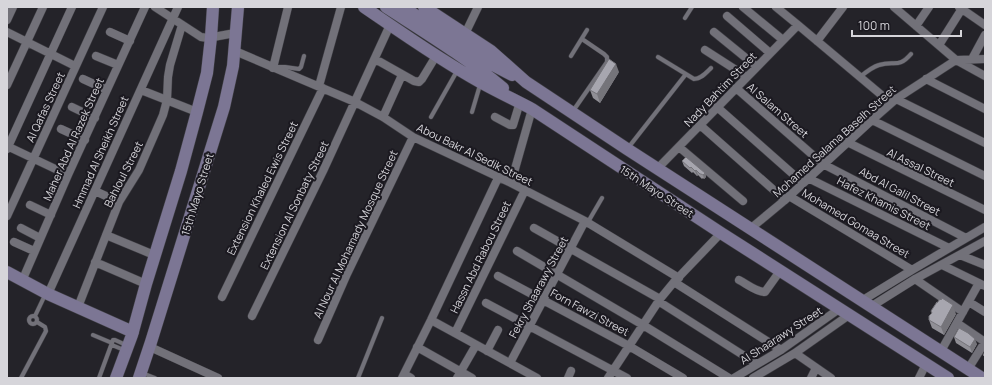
<svg xmlns="http://www.w3.org/2000/svg" width="992" height="385" font-family="Manrope,sans-serif">
	<style>
		.lines { fill: none; stroke-linecap: round; stroke-linejoin: round }
		.lane-casing { stroke: #414046; stroke-width: 5 }
		.street-casing { stroke: #414046; stroke-width: 9 }
		.secondary-casing { stroke: #414046; stroke-width: 13 }
		.lane { stroke: #727179; stroke-width: 4 }
		.street { stroke: #727179; stroke-width: 8 }
		.secondary { stroke: #7c7694; stroke-width: 12 }
		.wall { fill: #908f96 }
		.shaded-wall { fill: #75747a }
		.building { fill: #a7a6af; stroke: #75747a }
		.labels { text-anchor: middle; dominant-baseline: central; stroke-width: 4; stroke-linejoin: round; paint-order: stroke }
		.street-label { font-size: 11px; fill: #d6d5da; stroke: #1b1920 }
	</style>
	<rect width="100%" height="100%" fill="#242329"/>
	<g class="lines">
		<!-- lane casing -->
		<g class="lane-casing">
			<path id="lane" d="M685 18 692 7
				M571 56 587 30
				M658 57 694 79C701 79 706 73 711 68
				M277 67H285L299 69 301 67 304 56
				M860 77C866 72 872 67 879 65 895 60 898 69 911 54
				M573 111 607 62V57L604 54 582 39
				M472 112 480 85
				M431 117 457 71
				M628 148 686 74
				M588 222 602 198
				M29 320a4 4 0 1 1 8 0a4 4 0 1 1-8 0Z
				M35 316 45 295
				M93 335 112 343
				M112 345 124 350
				M142 373 155 378
				M21 378 46 331 45 327 37 322
				M99 378 113 340H115L126 345
				M358 378 382 318"/>
		</g>
		<!-- street casing -->
		<g class="street-casing">
			<path id="street" d="M155 7 201 37 208 38 235 33
				M743 7 783 40
				M776 7 798 25 891 103
				M894 7 956 60 985 76
				M959 7 985 25
				M727 16 770 53
				M7 20 13 7
				M916 26 929 7
				M7 32 75 66
				M110 32 130 41
				M714 32 757 67
				M465 34 478 7
				M817 41 843 7
				M939 45 963 7
				M705 50 747 77
				M235 51 355 102 383 117 413 137 511 183 585 221 679 278
				M96 56 118 65
				M375 59 414 81 419 82 422 79 436 56
				M972 59 985 35
				M957 60 985 59
				M273 68 288 7
				M83 79 107 90
				M926 79 985 109
				M7 85 43 7
				M319 86 341 7
				M736 88 823 164 966 238
				M141 90 197 112
				M896 99 985 143
				M72 107 95 118
				M717 107 803 183
				M383 117 402 75
				M495 117 510 125H513L520 102
				M872 120 985 176
				M700 125 785 200
				M61 129 85 140
				M847 142 985 210
				M7 146 68 175
				M679 147 743 201
				M7 149 72 7
				M657 169 798 25
				M808 178 949 248
				M511 183 532 109
				M95 191 119 202
				M789 196 912 270
				M30 205 51 215
				M7 216 103 7
				M21 228 40 238
				M534 228 660 299
				M750 229 785 200 872 120 896 99 956 60
				M106 235 154 255
				M14 242 34 251
				M517 251 643 325 729 378
				M960 255 985 265
				M95 262 146 284
				M942 265 985 286
				M498 276 629 346 683 378
				M915 279 963 312
				M739 280C747 284 756 292 765 292L780 271
				M22 281 68 175 145 7
				M674 282 781 350
				M48 294 178 7
				M222 297 323 88
				M863 300 912 270 985 227
				M658 301 757 364
				M969 302 985 312
				M486 303 627 378
				M872 306 915 279 985 241
				M78 307 119 202 139 170 163 115 167 100 168 77 170 65 182 25
				M252 316 323 171 390 25
				M431 320 537 378
				M957 323 985 342
				M455 333 525 190
				M318 340 347 274 413 137
				M150 347 218 378
				M417 347 472 378
				M487 351 498 330
				M941 351 979 283
				M795 353 831 378
				M510 363 585 221
				M968 369 985 342
				M404 374 411 378
				M402 378 431 320 498 178
				M457 378 476 345
				M568 378 571 371
				M608 378 660 299 674 282 721 233
				M734 378 781 350 839 309
				M753 378 795 353 849 315
				M811 378 816 368
				M919 378 926 364"/>
		</g>
		<!-- secondary casing -->
		<g class="secondary-casing">
			<path id="secondary" d="M364 7C402 33 440 60 480 82 498 92 515 100 532 109L721 233 948 378
				M386 7C426 33 467 58 503 88
				M403 7 487 62 512 75
				M424 7 491 51 526 82 627 149 982 378
				M7 272 48 294 133 332
				M116 378 132 335 146 284 181 171 197 112 207 73 211 37 213 7
				M139 378 151 342 224 107 233 66 238 7"/>
		</g>
		<!-- lane -->
		<use href="#lane" class="lane"/>
		<!-- street -->
		<use href="#street" class="street"/>
		<!-- secondary -->
		<use href="#secondary" class="secondary"/>
	</g>
	<!-- wall -->
	<path class="wall" d="M619 72 600 103 593 98 590 90Z
		M682 161 705 173 706 177 704 179 703 178 702 179 698 175 697 176 693 172 692 173 684 166Z
		M956 314 944 335 932 328 929 320Z
		M954 337 977 344 972 353 956 343Z"/>
	<!-- shaded-wall -->
	<path class="shaded-wall" d="M616 64 619 72 600 103 597 94Z
		M696 170 698 175 697 176 695 171Z
		M705 173 706 177 704 179 703 175Z
		M953 305 956 314 944 335 941 327Z
		M975 339 977 344 972 353 970 347Z"/>
	<!-- building -->
	<path class="building" d="M609 59 616 64 597 94 590 90Z
		M686 157 705 173 703 175 701 174H700L696 170 695 171 691 167 690 168 682 161Z
		M942 298 953 305 941 327 929 320V316L932 313 931 311 937 302V303L940 299 941 300Z
		M959 328 968 333 975 339 970 347 954 337Z
		M985 352V357L983 355Z"/>
	<g class="labels">
		<!-- street labels -->
		<g class="street-label">
			<text transform="translate(720 89) rotate(-46)">Nady Bahtim Street</text>
			<text transform="translate(45 107) rotate(-65)">Al Qafas Street</text>
			<text transform="translate(778 110) rotate(41)">Al Salam Street</text>
			<text transform="translate(73 139) rotate(-66)">Maher Abd Al Razek Street</text>
			<text transform="translate(834 141) rotate(-42)">Mohamed Salama Baselh Street</text>
			<text transform="translate(100 152) rotate(-66)">Hmmad Al Sheikh Street</text>
			<text transform="translate(475 154) rotate(26)">Abou Bakr Al Sedik Street</text>
			<text transform="translate(921 167) rotate(26)">Al Assal Street</text>
			<text transform="translate(123 174) rotate(-63)">Bahloul Street</text>
			<text transform="translate(262 188) rotate(-64)">Extension Khaled Ewis Street</text>
			<text transform="translate(657 191) rotate(33)">15th Mayo Street</text>
			<text transform="translate(900 191) rotate(28)">Abd Al Galil Street</text>
			<text transform="translate(197 194) rotate(-73)">15th Mayo Street</text>
			<text transform="translate(884 203) rotate(27)">Hafez Khamis Street</text>
			<text transform="translate(294 205) rotate(-64)">Extension Al Sonbaty Street</text>
			<text transform="translate(856 223) rotate(31)">Mohamed Gomaa Street</text>
			<text transform="translate(355 234) rotate(-65)">Al Nour Al Mohamady Mosque Street</text>
			<text transform="translate(480 257) rotate(-64)">Hassn Abd Rabou Street</text>
			<text transform="translate(538 287) rotate(-62)">Fekry Shaarawy Street</text>
			<text transform="translate(590 312) rotate(28)">Forn Fawzi Street</text>
			<text transform="translate(781 335) rotate(-33)">Al Shaarawy Street</text>
		</g>
	</g>
	<!-- border -->
	<rect width="992" height="385" fill="none" stroke="#d6d5da" stroke-width="16"/>
	<!-- scale -->
	<path d="M852 30v6h109v-6" fill="none" stroke="#d6d5da" stroke-width="2"/>
	<text x="858" y="30" font-size="12" fill="#d6d5da" stroke="#1b1920" stroke-width="3" paint-order="stroke">100 m</text>
</svg>
